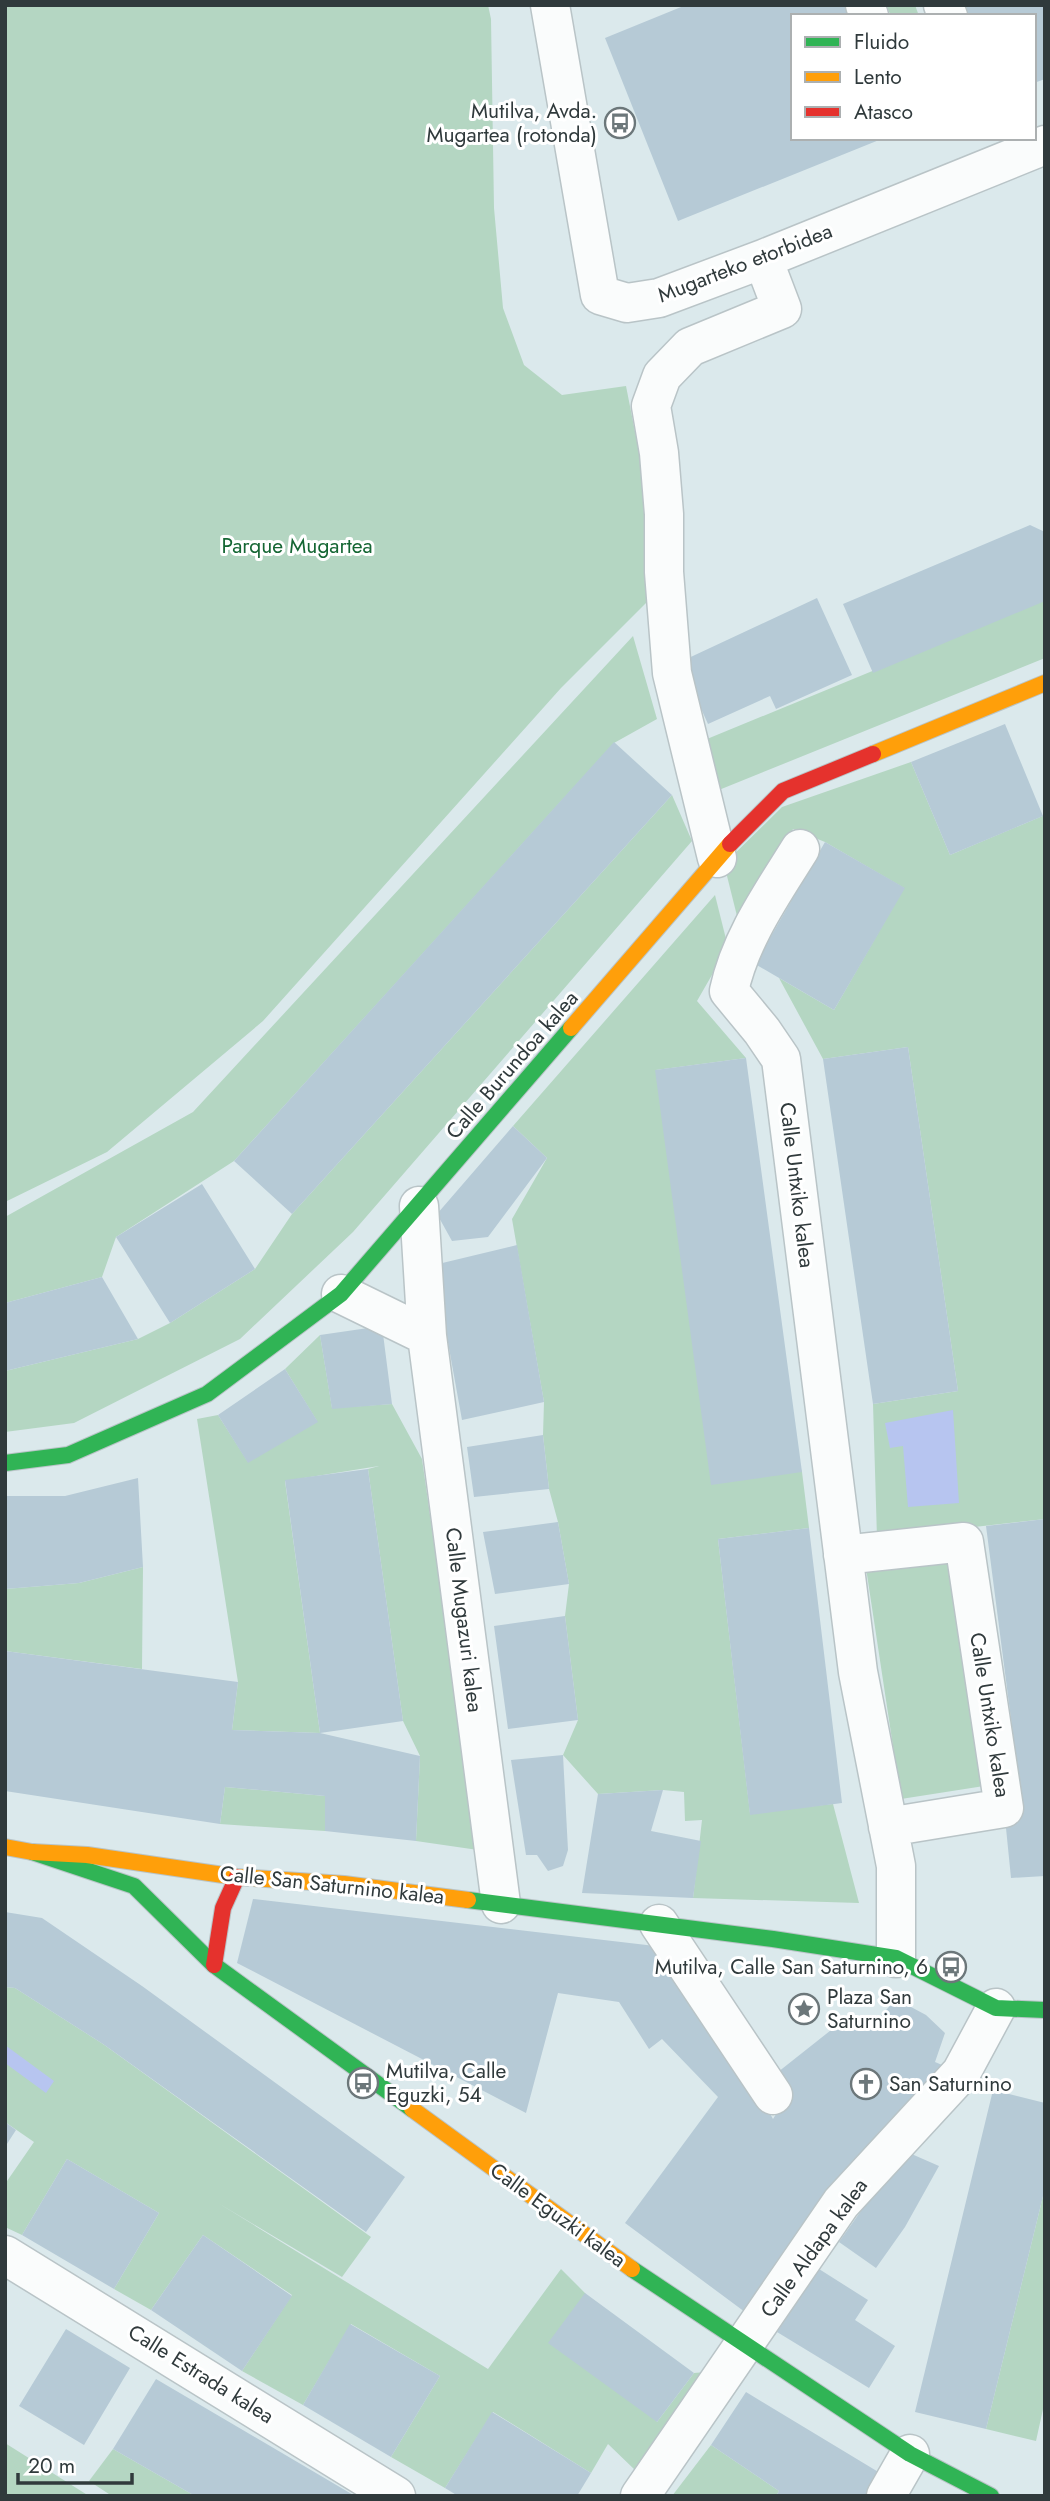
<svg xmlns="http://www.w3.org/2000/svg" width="1050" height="2501" font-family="Jost,sans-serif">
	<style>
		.green { fill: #b4d6c2 }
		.water { fill: #b7c5f0 }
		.building { fill: #b6cad6 }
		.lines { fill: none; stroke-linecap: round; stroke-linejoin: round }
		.street-casing { stroke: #b9c4c7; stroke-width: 41 }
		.fast-casing { stroke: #b9c4c7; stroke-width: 18 }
		.slow-casing { stroke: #b9c4c7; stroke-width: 18 }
		.jam-casing { stroke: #b9c4c7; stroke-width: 18 }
		.street { stroke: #fafcfc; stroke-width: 38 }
		.fast { stroke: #30b455; stroke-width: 16 }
		.slow { stroke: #ff9f0a; stroke-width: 16 }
		.jam { stroke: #e5322d; stroke-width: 16 }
		.labels { text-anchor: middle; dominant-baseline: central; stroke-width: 6; stroke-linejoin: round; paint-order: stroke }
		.poi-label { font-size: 21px; fill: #303a3c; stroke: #fff; text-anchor: start }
		.street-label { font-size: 21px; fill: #303a3c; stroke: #fff }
		.park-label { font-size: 21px; fill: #146633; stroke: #fff }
	</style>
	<rect width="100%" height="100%" fill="#dbe9ec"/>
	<!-- green -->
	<path class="green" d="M5 5H488L491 19 494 208 503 308 524 365 562 395 626 386 665 584 561 688 263 1021 107 1152 5 1202Z
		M886 5H915L919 16H891Z
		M1045 600V658L709 794 707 739Z
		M633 636 657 719 614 743 234 1161 116 1237 102 1277 5 1303V1217L193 1112Z
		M911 762 950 855 1045 815V1519L877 1538 873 1404 958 1391 908 1047 823 1059 779 978 834 1010 904 888 825 842 793 829 739 924 724 864 782 807Z
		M672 795 692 841 353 1232 240 1339 74 1423 5 1432V1371L138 1339 170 1323 255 1269 292 1214Z
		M715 895 728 947 697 1001 746 1058 656 1070 802 1472 809 1528 718 1539 750 1813 833 1804 859 1903 693 1898 702 1820 685 1821 684 1792 663 1790 598 1794 563 1755 578 1720 565 1616 569 1584 558 1522 549 1489 543 1435 544 1402 512 1219 547 1158 513 1126Z
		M320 1335 332 1408 392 1404 422 1459 478 1850 416 1841 420 1756 403 1721 368 1469 379 1466 285 1481 320 1733 232 1730 238 1682 197 1419 218 1415 248 1462 317 1421 285 1369Z
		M950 1555 984 1786 901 1799 866 1568Z
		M143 1567 142 1669 5 1651V1589L79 1583Z
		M225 1787 325 1796V1831L220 1824Z
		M5 1987 15 1988 103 2044 371 2237 342 2277 218 2203 488 2369 561 2269 585 2293 657 2422 694 2373 706 2372 635 2470 608 2444 591 2473 493 2412 445 2488 391 2457 440 2376 351 2324 303 2405 242 2371 292 2295 203 2235 151 2310 114 2289 159 2213 67 2159 22 2235 5 2227V2184L34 2142 5 2122Z
		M1045 2188V2400L1036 2441 986 2429Z
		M5 2443 89 2496H5Z
		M711 2445 779 2491 776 2496H672Z
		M113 2449 195 2496H112L89 2481Z"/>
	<!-- water -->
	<path class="water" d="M953 1410 959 1503 908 1507 903 1446 890 1448 885 1423Z
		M5 2045 54 2081 46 2093 5 2063Z"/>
	<!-- building -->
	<path class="building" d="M686 5H849L853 16H793V138H884L678 221 605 38Z
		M952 5H1045V79L1034 83V16H957Z
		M1030 525 1045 532V601L873 673 843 604Z
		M817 598 852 675 776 709 770 696 708 724 680 662Z
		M1005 724 1043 816 950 855 911 762Z
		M614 742 672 795 292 1214 234 1161Z
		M825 842 905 888 834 1010 755 964Z
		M908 1047 958 1391 873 1404 823 1059Z
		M746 1058 802 1472 711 1485 655 1070Z
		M513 1126 547 1158 488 1237 452 1241 437 1214Z
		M202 1184 255 1269 170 1323 116 1237Z
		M517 1245 544 1402 462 1420 434 1265Z
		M102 1277 138 1339 5 1371V1303Z
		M382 1326 392 1404 332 1409 320 1335Z
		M285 1369 318 1422 248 1463 218 1415Z
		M543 1435 549 1489 474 1497 467 1447Z
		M368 1469 403 1721 320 1733 285 1480Z
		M138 1478 143 1567 79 1583 5 1589V1496H65Z
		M1045 1519V1876L1011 1878 1004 1808 1022 1804 986 1526Z
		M558 1522 569 1584 495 1594 483 1532Z
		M809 1528 842 1803 750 1815 718 1539Z
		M565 1616 578 1720 508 1729 494 1626Z
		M5 1651 238 1682 232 1730 320 1733 420 1756 416 1841 325 1831V1796L225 1787 220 1824 5 1791Z
		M563 1755 568 1850 563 1866 548 1871 537 1855H526L511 1760Z
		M663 1790 651 1831 701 1841 693 1898 582 1893 598 1794Z
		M253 1899 655 1946 749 2076 773 2119 790 2092 773 2076 845 2019 869 2029 896 1999 926 2015 945 2033 935 2062 961 2073 749 2315 625 2223 718 2097 662 2039 649 2049 619 2002 558 1993 526 2113 237 1963Z
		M5 1912 42 1918 142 1986 405 2177 366 2232 103 2044 15 1988 5 1987Z
		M993 2090 1045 2103V2188L986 2429 915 2412Z
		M5 2122 16 2130 5 2147Z
		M907 2152 939 2166 905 2227 876 2268 839 2242 868 2201Z
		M67 2159 159 2213 114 2289 22 2235Z
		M203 2235 292 2296 242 2371 151 2310Z
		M819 2269 868 2300 855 2320 895 2346 869 2388 777 2332Z
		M585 2293 694 2373 657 2422 548 2343Z
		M350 2324 440 2376 391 2457 303 2405Z
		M66 2329 130 2368 84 2445 19 2406Z
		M156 2379 355 2496H195L113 2449Z
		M746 2392 885 2476 873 2496H776L779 2491 711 2445Z
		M492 2412 591 2473 577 2496H458L445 2488Z"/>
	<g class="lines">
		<!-- street casing -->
		<g class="street-casing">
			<path id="street" d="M550 5 600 295 627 303 659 298 763 259 1045 145
				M865 5 869 16
				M943 5 948 16
				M800 849C772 894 740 939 729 991L762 1031 781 1059 858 1672 896 1866V1958
				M717 858 672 673 664 572V514L659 453 651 406 662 376 690 347 782 309 763 259
				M419 1206 427 1336 501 1904
				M341 1294 427 1336
				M843 1555 964 1542 1004 1808 888 1827
				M659 1924 773 2095
				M5 2255 396 2496
				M640 2496 841 2203 961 2073 996 2008
				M886 2496 910 2454"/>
		</g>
		<!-- fast casing -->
		<g class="fast-casing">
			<path id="fast" d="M5 1463 68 1455 207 1394 341 1294 571 1028
				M32 1852 134 1886 214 1965 412 2109
				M468 1900 773 1939 896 1958 996 2008 1045 2010
				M632 2269 910 2454 991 2496"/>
		</g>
		<!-- slow casing -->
		<g class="slow-casing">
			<path id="slow" d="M873 754 1045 683
				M571 1028 730 844
				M5 1847 32 1852 87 1855 237 1877 344 1884 468 1900
				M412 2109 632 2269"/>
		</g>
		<!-- jam casing -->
		<g class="jam-casing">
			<path id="jam" d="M730 844 783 791 873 754
				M214 1965 223 1908 237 1877"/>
		</g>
		<!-- street -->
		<use href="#street" class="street"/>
		<!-- fast -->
		<use href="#fast" class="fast"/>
		<!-- slow -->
		<use href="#slow" class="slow"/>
		<!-- jam -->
		<use href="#jam" class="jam"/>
	</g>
	<!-- icons -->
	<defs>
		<g id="bus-ring" transform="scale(1.575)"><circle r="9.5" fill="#fff" stroke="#6c777a" stroke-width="1.5"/><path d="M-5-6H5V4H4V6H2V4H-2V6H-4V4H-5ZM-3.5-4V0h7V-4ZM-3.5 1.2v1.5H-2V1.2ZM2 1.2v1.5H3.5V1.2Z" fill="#6c777a"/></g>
		<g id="sight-ring" transform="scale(1.575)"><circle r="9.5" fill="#fff" stroke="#6c777a" stroke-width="1.5"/><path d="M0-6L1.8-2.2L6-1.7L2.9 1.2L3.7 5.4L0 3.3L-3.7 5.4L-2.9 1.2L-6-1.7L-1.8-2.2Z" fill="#6c777a"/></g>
		<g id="church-ring" transform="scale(1.575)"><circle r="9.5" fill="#fff" stroke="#6c777a" stroke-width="1.5"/><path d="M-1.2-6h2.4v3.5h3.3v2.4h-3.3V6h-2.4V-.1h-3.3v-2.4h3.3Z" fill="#6c777a"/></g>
	</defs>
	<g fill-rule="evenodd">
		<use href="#bus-ring" x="620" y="123"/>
		<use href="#bus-ring" x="951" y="1967"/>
		<use href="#sight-ring" x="804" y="2009"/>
		<use href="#bus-ring" x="363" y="2083"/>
		<use href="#church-ring" x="866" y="2084"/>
	</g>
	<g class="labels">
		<!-- poi labels -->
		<g class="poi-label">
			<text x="597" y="111" text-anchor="end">Mutilva, Avda.<tspan x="597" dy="24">Mugartea (rotonda)</tspan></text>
			<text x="928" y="1967" text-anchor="end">Mutilva, Calle San Saturnino, 6</text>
			<text x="827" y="1997">Plaza San<tspan x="827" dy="24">Saturnino</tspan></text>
			<text x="386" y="2071">Mutilva, Calle<tspan x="386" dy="24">Eguzki, 54</tspan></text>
			<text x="889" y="2084">San Saturnino</text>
		</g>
		<!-- street labels -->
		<g class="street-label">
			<text transform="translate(745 263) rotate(-21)">Mugarteko etorbidea</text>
			<text transform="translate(512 1065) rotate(-49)">Calle Burundoa kalea</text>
			<text transform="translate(797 1185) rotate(83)">Calle Untxiko kalea</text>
			<text transform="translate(464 1620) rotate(83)">Calle Mugazuri kalea</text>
			<text transform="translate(990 1715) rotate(81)">Calle Untxiko kalea</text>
			<text transform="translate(332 1885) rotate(6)">Calle San Saturnino kalea</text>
			<text transform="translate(558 2215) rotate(36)">Calle Eguzki kalea</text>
			<text transform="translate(814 2248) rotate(-54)">Calle Aldapa kalea</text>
			<text transform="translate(201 2374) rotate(32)">Calle Estrada kalea</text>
		</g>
		<!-- park labels -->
		<g class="park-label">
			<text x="297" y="546">Parque Mugartea</text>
		</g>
	</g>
	<!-- border -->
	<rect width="1050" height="2501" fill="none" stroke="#303a3c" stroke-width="14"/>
	<!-- legend -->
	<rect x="791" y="14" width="245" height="126" fill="#ffffff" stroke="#acb0b1" stroke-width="2"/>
	<rect x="805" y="37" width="35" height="10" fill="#30b455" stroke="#acb0b1" stroke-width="2"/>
	<text x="854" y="49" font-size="21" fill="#303a3c">Fluido</text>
	<rect x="805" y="72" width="35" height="10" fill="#ff9f0a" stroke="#acb0b1" stroke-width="2"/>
	<text x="854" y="84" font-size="21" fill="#303a3c">Lento</text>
	<rect x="805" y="107" width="35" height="10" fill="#e5322d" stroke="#acb0b1" stroke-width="2"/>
	<text x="854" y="119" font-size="21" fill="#303a3c">Atasco</text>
	<!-- scale -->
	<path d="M18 2473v10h114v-10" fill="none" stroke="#303a3c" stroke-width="3.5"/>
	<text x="28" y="2473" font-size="21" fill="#303a3c" stroke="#ffffff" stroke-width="5" paint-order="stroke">20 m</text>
</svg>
